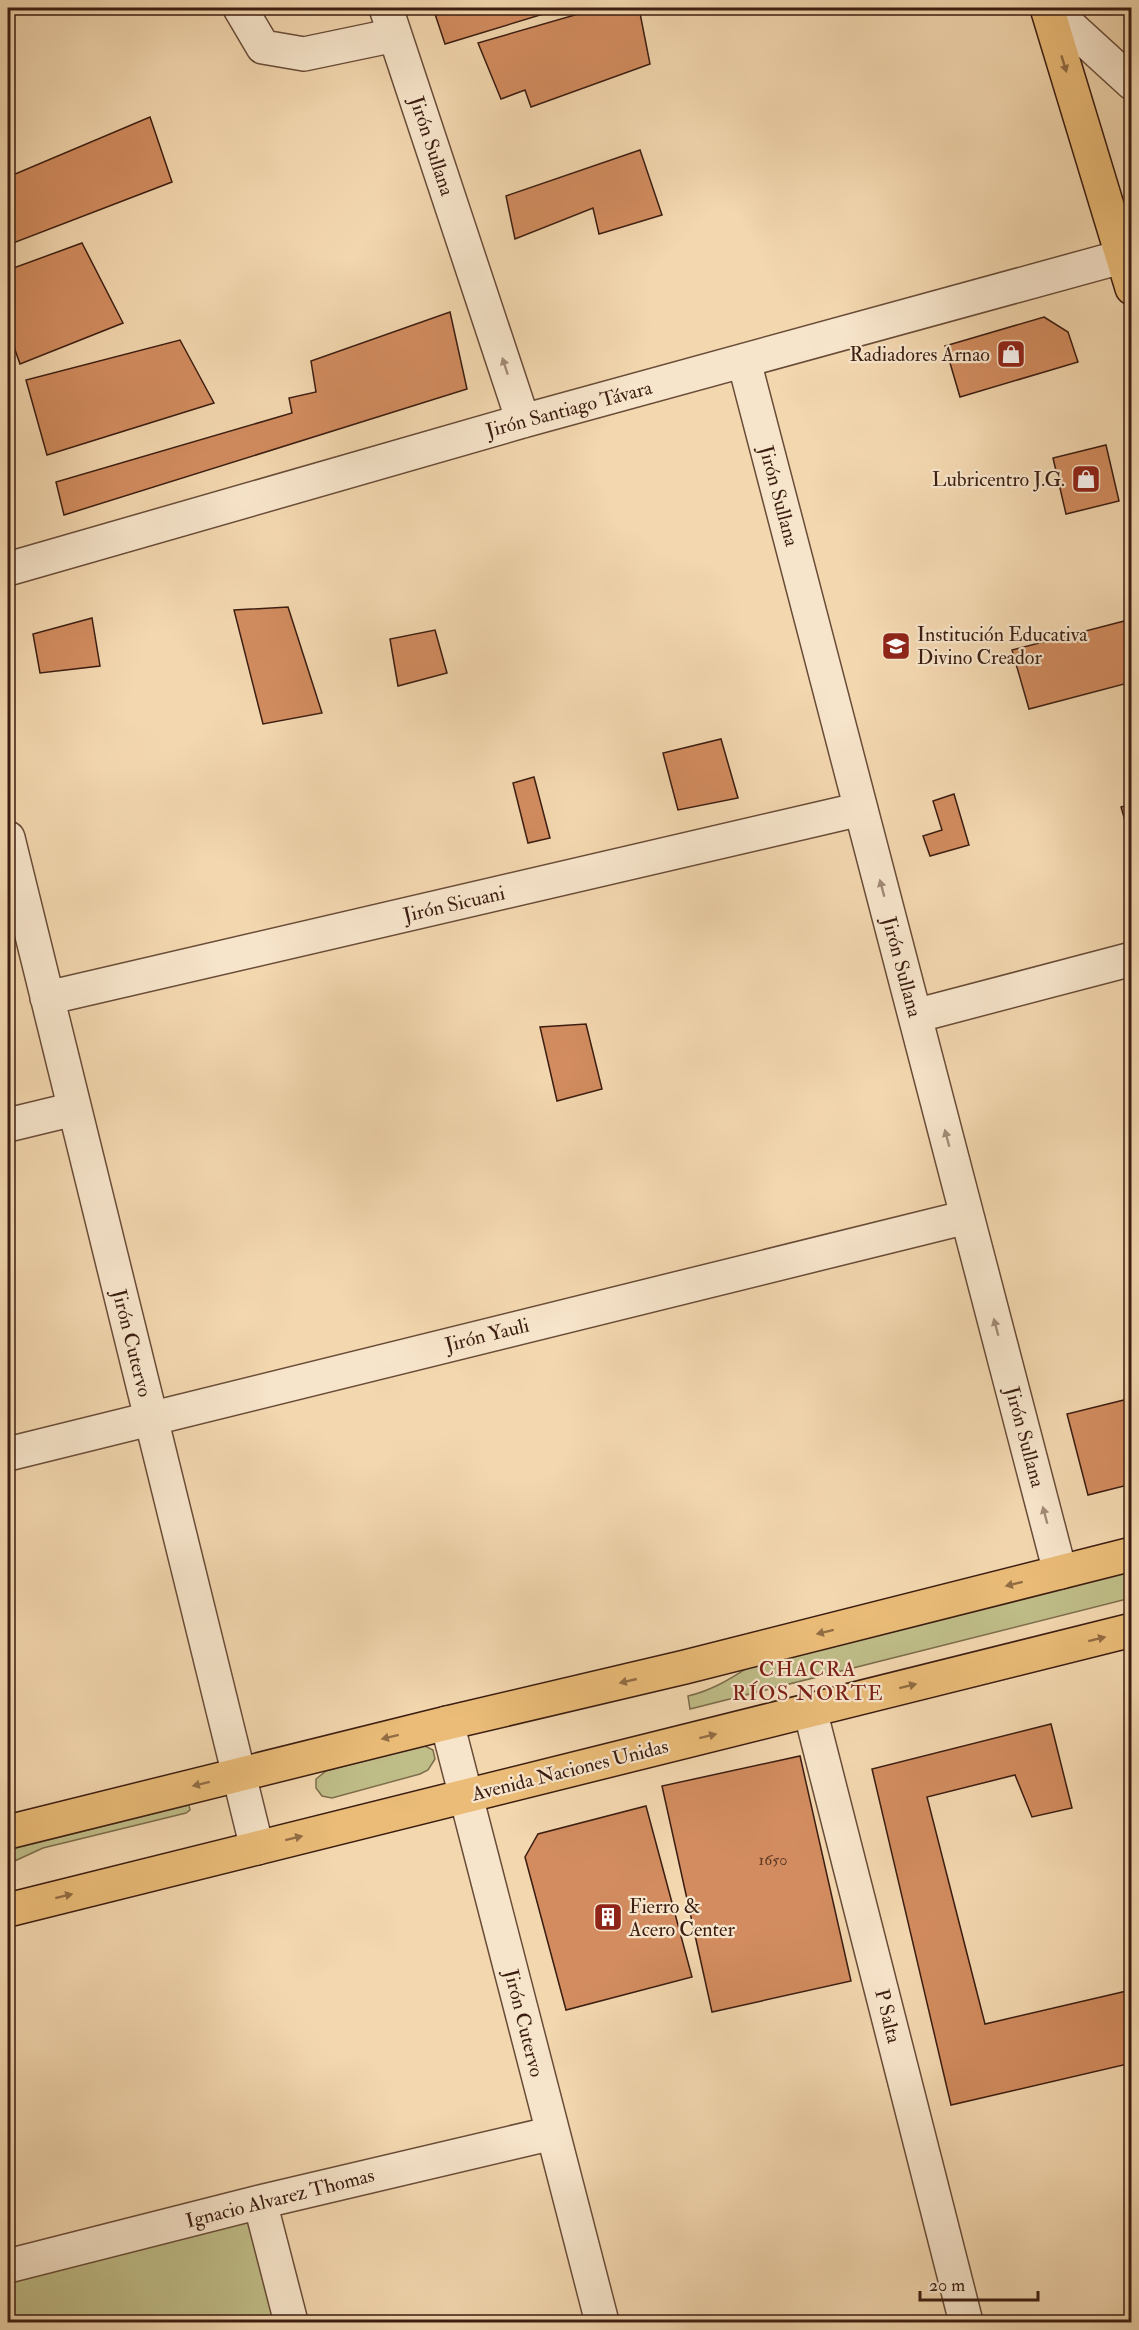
<svg xmlns="http://www.w3.org/2000/svg" width="1139" height="2330" font-family="'IM FELL Double Pica',serif">
	<style>
		.green { fill: #bfbd88; stroke: #7d6d4c; stroke-width: 1.5 }
		.building { fill: #d28c5f; stroke: #3b1d11; stroke-width: 1.5 }
		.lines { fill: none; stroke-linecap: round; stroke-linejoin: round }
		.minor-casing { stroke: #694c38; stroke-width: 36 }
		.major-casing { stroke: #3b1d11; stroke-width: 36 }
		.minor { stroke: #f7e5cb; stroke-width: 33 }
		.major { stroke: #eabc78; stroke-width: 33 }
		.oneway { fill: #926c44 }
		.oneway2 { fill: #a28b77 }
		.labels { text-anchor: middle; dominant-baseline: central; stroke-width: 4.5; stroke-linejoin: round; paint-order: stroke }
		.number-label { font-size: 16px; fill: #613924 }
		.street-label { font-size: 20px; fill: #3b1d11; stroke: #f7e5cb }
		.poi-label { font-size: 20px; fill: #3b1d11; stroke: #f7e5cb; text-anchor: end }
		.neighbourhood-label { font-size: 21px; letter-spacing: 1.5px; fill: #7a1f14; stroke: #f7e5cb }
	</style>
	<rect width="100%" height="100%" fill="#f3d7af"/>
	<filter id="stains"><feTurbulence type="fractalNoise" baseFrequency=".00333" numOctaves="4"/><feColorMatrix values="0 0 0 0 .2 0 0 0 0 .09 0 0 0 0 .02 0 0 0 .5 -.17"/></filter>
	<radialGradient id="worn" r=".72"><stop offset=".6" stop-color="#630" stop-opacity="0"/><stop offset="1" stop-color="#630" stop-opacity=".3"/></radialGradient>
	<!-- green -->
	<path class="green" d="M1131 1567V1598L690 1709 688 1696C714 1690 733 1677 755 1663Z
		M423 1745 433 1750 435 1759 428 1770 420 1774 332 1798 322 1796 316 1788V1779L326 1771Z
		M189 1805 190 1810 186 1813 43 1848 8 1864V1850Z
		M250 2218 277 2322H8V2275Z"/>
	<!-- building -->
	<path class="building" d="M433 8H563L445 44Z
		M599 8H639L650 64 531 107 525 90 501 99 478 43Z
		M150 117 172 182 8 245V177Z
		M640 150 662 215 599 234 593 208 515 239 506 196Z
		M82 243 123 323 20 364 8 330V270Z
		M450 312 467 389 64 515 56 482 292 413 289 398 316 392 311 361Z
		M1044 317 1068 332 1078 362 960 397 945 346Z
		M180 340 214 403 47 455 26 380Z
		M1106 445 1119 501 1066 514 1053 458Z
		M288 607 322 713 263 724 234 610Z
		M92 618 100 666 40 673 33 634Z
		M1132 619V682L1029 709 1012 650Z
		M435 630 447 673 398 686 390 639Z
		M721 739 738 798 678 810 663 753Z
		M534 777 550 838 528 843 513 783Z
		M954 794 969 845 930 856 923 836 942 830 933 801Z
		M1132 804V844L1121 807Z
		M586 1024 602 1089 557 1101 540 1027Z
		M1132 1398V1484L1088 1495 1067 1414Z
		M1051 1724 1072 1808 1032 1817 1015 1775 927 1797 985 2024 1131 1990 1132 2063 951 2105 872 1769Z
		M800 1756 851 1981 712 2012 662 1786Z
		M646 1806 692 1977 566 2010 525 1857 538 1834Z"/>
	<g class="lines">
		<!-- minor casing -->
		<g class="minor-casing">
			<path id="minor" d="M240 8 263 47 304 54 395 35
				M386 8 523 421
				M1050 8 1132 83
				M744 361 1060 1572
				M8 569 523 421 1132 254
				M8 838 257 1848
				M47 998 861 809
				M915 1016 1132 959
				M8 1125 74 1109
				M8 1454 967 1217
				M810 1710 966 2322
				M447 1723 602 2322
				M260 2202 291 2322
				M8 2266 260 2202 553 2133"/>
		</g>
		<!-- major casing -->
		<g class="major-casing">
			<path id="major" d="M1047 8 1132 288
				M8 1832 447 1723 685 1667 1132 1554
				M8 1910 1132 1630"/>
		</g>
		<!-- minor -->
		<use href="#minor" class="minor"/>
		<!-- major -->
		<use href="#major" class="major"/>
	</g>
	<!-- one-way arrows -->
	<defs><path id="oneway-solid" d="M-6-.8H1V-3.2L6.5 0L1 3.2V.8H-6Z" transform="scale(1.5)"/></defs>
	<g class="oneway">
		<use href="#oneway-solid" transform="translate(1064 64) rotate(73)"/>
		<use href="#oneway-solid" transform="translate(1014 1584) rotate(166)"/>
		<use href="#oneway-solid" transform="translate(825 1632) rotate(166)"/>
		<use href="#oneway-solid" transform="translate(1097 1639) rotate(-14)"/>
		<use href="#oneway-solid" transform="translate(628 1681) rotate(167)"/>
		<use href="#oneway-solid" transform="translate(908 1686) rotate(-14)"/>
		<use href="#oneway-solid" transform="translate(708 1736) rotate(-14)"/>
		<use href="#oneway-solid" transform="translate(390 1737) rotate(166)"/>
		<use href="#oneway-solid" transform="translate(201 1784) rotate(166)"/>
		<use href="#oneway-solid" transform="translate(294 1838) rotate(-14)"/>
		<use href="#oneway-solid" transform="translate(64 1896) rotate(-14)"/>
	</g>
	<g class="oneway2">
		<use href="#oneway-solid" transform="translate(505 366) rotate(-108)"/>
		<use href="#oneway-solid" transform="translate(882 888) rotate(-105)"/>
		<use href="#oneway-solid" transform="translate(947 1138) rotate(-105)"/>
		<use href="#oneway-solid" transform="translate(996 1327) rotate(-105)"/>
		<use href="#oneway-solid" transform="translate(1045 1515) rotate(-105)"/>
	</g>
	<!-- icons -->
	<defs>
		<g id="shop-square" transform="scale(1.5)"><rect x="-9" y="-9" width="18" height="18" rx="4" fill="#8f2418" stroke="#f7e5cb"/><path d="M-5-2.5h2.3a2.7 3.5 0 0 1 5.4 0H5L5.5 6h-11ZM-1.5-2.5h3a1.5 2.3 0 0 0-3 0Z" fill="#fff"/></g>
		<g id="school-square" transform="scale(1.5)"><rect x="-9" y="-9" width="18" height="18" rx="4" fill="#8f2418" stroke="#f7e5cb"/><path d="M0-5L7-2L0 1L-7-2ZM-4 1L0 2.5L4 1V4Q0 6-4 4Z" fill="#fff"/></g>
		<g id="building-square" transform="scale(1.5)"><rect x="-9" y="-9" width="18" height="18" rx="4" fill="#8f2418" stroke="#f7e5cb"/><path d="M-4-6H4V6H1V3H-1V6H-4ZM-2.5-4.3h1.7v1.8h-1.7ZM.8-4.3h1.7v1.8H.8ZM-2.5-1h1.7V.8h-1.7ZM.8-1h1.7V.8H.8Z" fill="#fff"/></g>
	</defs>
	<g fill-rule="evenodd">
		<use href="#shop-square" x="1011" y="354"/>
		<use href="#shop-square" x="1086" y="479"/>
		<use href="#school-square" x="896" y="646"/>
		<use href="#building-square" x="608" y="1917"/>
	</g>
	<g class="labels">
		<!-- number labels -->
		<g class="number-label">
			<text x="773" y="1860">1650</text>
		</g>
		<!-- street labels -->
		<g class="street-label">
			<text transform="translate(432 146) rotate(72)">Jirón Sullana</text>
			<text transform="translate(569 409) rotate(-15)">Jirón Santiago Távara</text>
			<text transform="translate(779 496) rotate(75)">Jirón Sullana</text>
			<text transform="translate(454 904) rotate(-13)">Jirón Sicuani</text>
			<text transform="translate(902 967) rotate(75)">Jirón Sullana</text>
			<text transform="translate(487 1335) rotate(-14)">Jirón Yauli</text>
			<text transform="translate(132 1343) rotate(76)">Jirón Cutervo</text>
			<text transform="translate(1025 1437) rotate(75)">Jirón Sullana</text>
			<text transform="translate(570 1770) rotate(-14)">Avenida Naciones Unidas</text>
			<text transform="translate(888 2016) rotate(76)">P Salta</text>
			<text transform="translate(524 2023) rotate(76)">Jirón Cutervo</text>
			<text transform="translate(280 2198) rotate(-14)">Ignacio Alvarez Thomas</text>
		</g>
		<!-- poi labels -->
		<g class="poi-label">
			<text x="990" y="354">Radiadores Arnao</text>
			<text x="1065" y="479">Lubricentro J.G.</text>
			<text x="917" y="634" text-anchor="start">Institución Educativa<tspan x="917" dy="23">Divino Creador</tspan></text>
			<text x="629" y="1906" text-anchor="start">Fierro &amp;<tspan x="629" dy="23">Acero Center</tspan></text>
		</g>
		<!-- neighbourhood labels -->
		<g class="neighbourhood-label">
			<text x="808" y="1669">CHACRA<tspan x="808" dy="24">RÍOS NORTE</tspan></text>
		</g>
	</g>
	<!-- margin -->
	<rect width="1139" height="2330" fill="none" stroke="#f3d7af" stroke-width="30"/>
	<rect x="9" y="9" width="1121" height="2312" fill="none" stroke="#3b1d11" stroke-width="3"/>
	<rect x="15" y="15" width="1109" height="2300" fill="none" stroke="#3b1d11" stroke-width="1.5"/>
	<!-- scale -->
	<path d="M920 2291v9h118v-9" fill="none" stroke="#3b1d11" stroke-width="3"/>
	<text x="929" y="2291" font-size="18" fill="#3b1d11" stroke="#f7e5cb" stroke-width="4.5" paint-order="stroke">20 m</text>
	<rect width="100%" height="100%" filter="url(#stains)"/>
	<rect width="100%" height="100%" fill="url(#worn)"/>
</svg>
